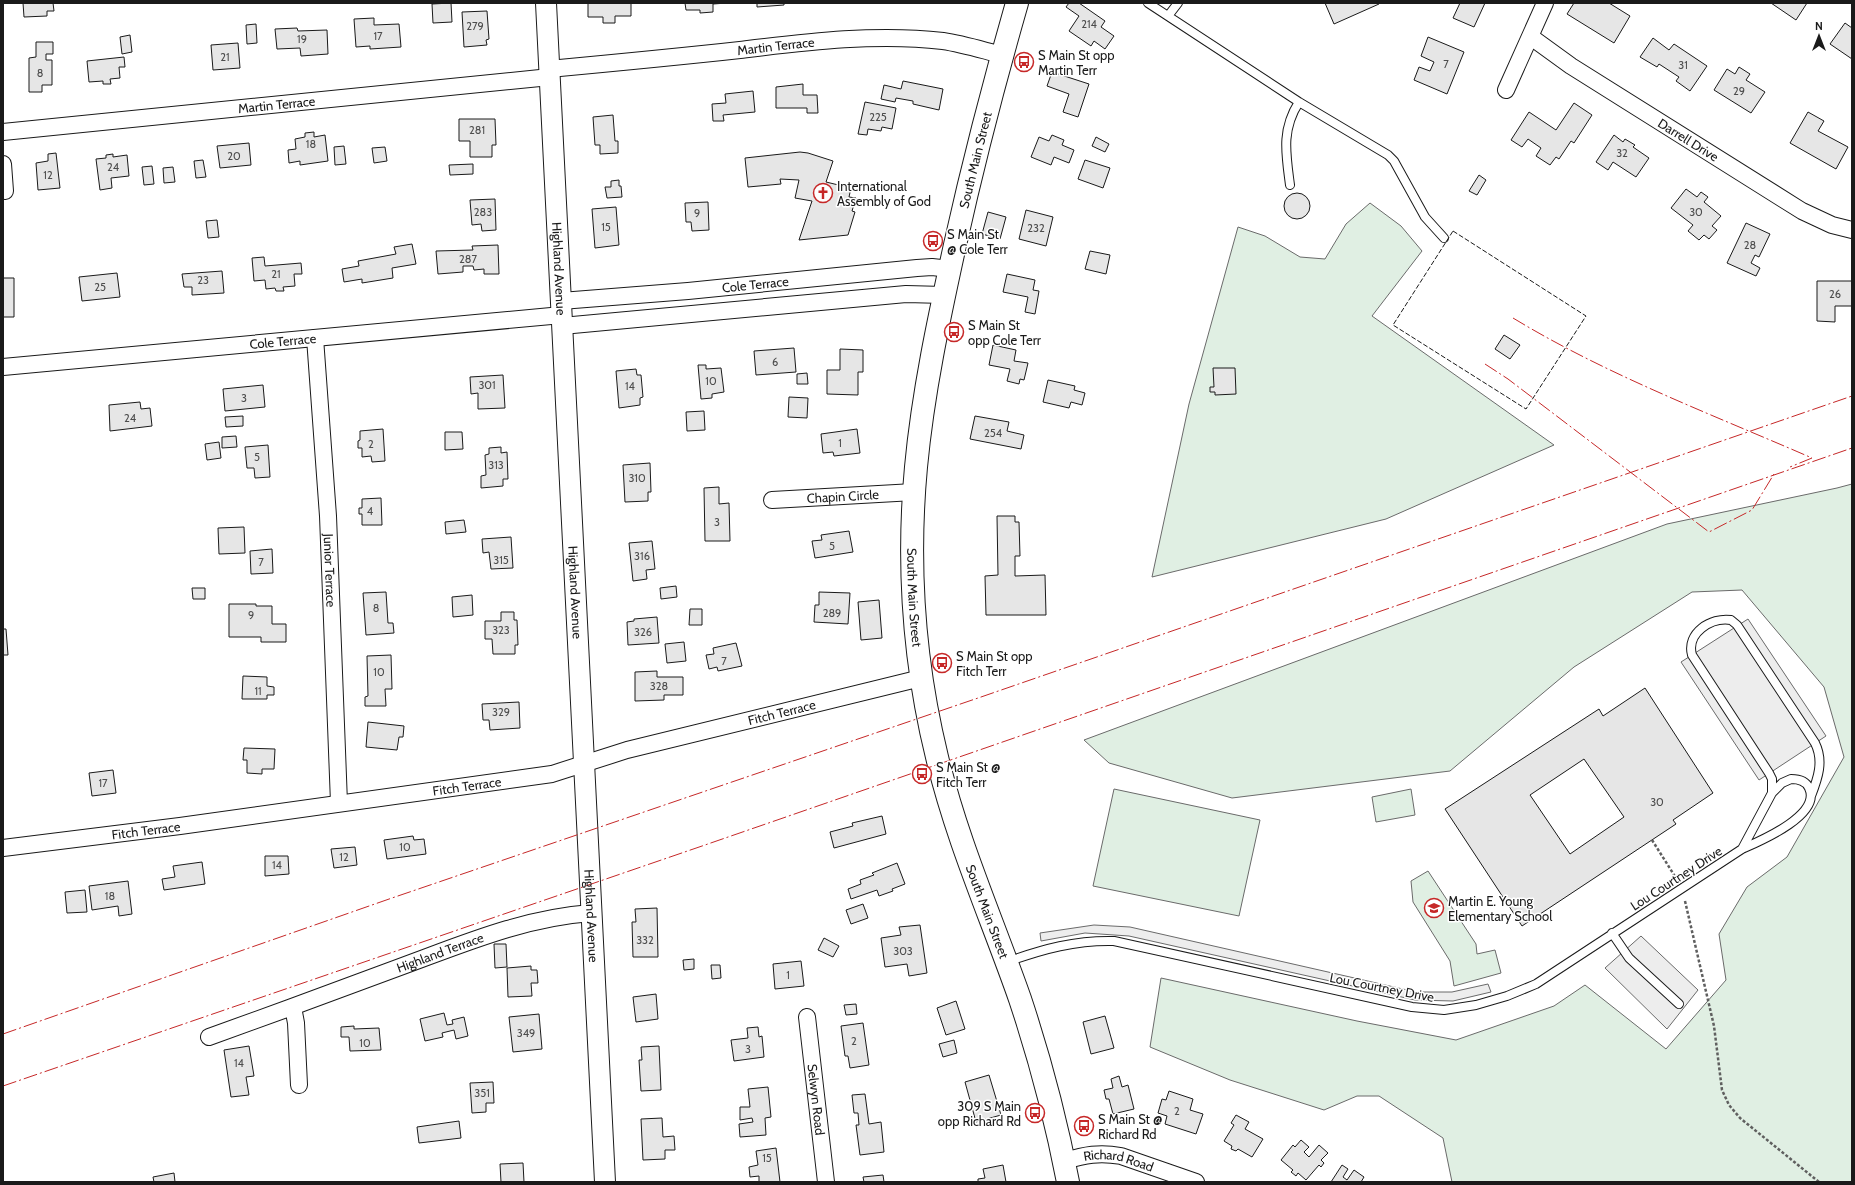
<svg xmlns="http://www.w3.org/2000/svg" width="1855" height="1185" font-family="Cabin,sans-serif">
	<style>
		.green { fill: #e0efe3; stroke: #6a6a6a }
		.parking { fill: #ededed; stroke: #6a6a6a }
		.building { fill: #e6e6e6; stroke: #1a1a1a; fill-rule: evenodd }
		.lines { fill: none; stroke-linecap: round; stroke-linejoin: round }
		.service-casing { stroke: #1a1a1a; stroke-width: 10 }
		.minor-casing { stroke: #1a1a1a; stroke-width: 18 }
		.tertiary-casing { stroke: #1a1a1a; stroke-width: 22 }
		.primary-casing { stroke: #1a1a1a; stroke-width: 24 }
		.path { stroke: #5f5f5f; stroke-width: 2.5; stroke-dasharray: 3 2; stroke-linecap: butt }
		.service { stroke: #fff; stroke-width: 8 }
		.minor { stroke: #fff; stroke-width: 16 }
		.tertiary { stroke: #fff; stroke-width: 20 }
		.primary { stroke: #fff; stroke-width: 22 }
		.fence { stroke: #1a1a1a; stroke-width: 1; stroke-dasharray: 5 2; stroke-linecap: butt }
		.power { stroke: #c62828; stroke-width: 1; stroke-dasharray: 14 3 2 3; stroke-linecap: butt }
		.labels { text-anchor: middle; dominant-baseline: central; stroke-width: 3; stroke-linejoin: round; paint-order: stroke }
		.number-label { font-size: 11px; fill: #4d4d4d }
		.street-label { font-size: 13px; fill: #1a1a1a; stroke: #fff }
		.poi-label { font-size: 13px; fill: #1a1a1a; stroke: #fff; text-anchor: start }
	</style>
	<rect width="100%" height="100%" fill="#fff"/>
	<!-- green -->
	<path class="green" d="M1370 203 1401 226 1422 251 1372 316 1554 445 1386 519 1152 577 1189 404 1238 227 1265 236 1300 257 1325 259 1346 224Z
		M1852 484V1182H1452L1443 1138 1379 1096H1357L1324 1110 1230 1080 1150 1047 1161 978 1357 1021 1456 1040 1554 1006 1585 985 1666 1049 1726 980 1719 934 1747 887 1787 857 1844 757 1824 687 1742 590 1692 592 1574 667 1450 771 1232 798 1109 763 1084 740 1667 524 1837 488Z
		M1114 789 1260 820 1239 916 1093 886Z
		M1411 789 1415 815 1376 822 1372 797Z
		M1428 871 1476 944 1477 954 1495 950 1501 973 1454 986 1450 961 1413 902 1411 881Z"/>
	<!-- parking -->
	<path class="parking" d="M1748 619 1826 736 1759 780 1681 662Z
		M1094 925 1130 927 1416 992H1452L1488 984 1491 992 1453 1001 1415 1000 1129 936 1085 933 1041 941 1040 933Z
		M1641 936 1698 990 1667 1029 1605 968Z"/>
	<!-- building -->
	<path class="building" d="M23 3H53L54 11H47V16L24 17Z
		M451 3 452 22 433 23 432 4Z
		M588 3H631V16H615V23H603V17H588Z
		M685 3H727L713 4V12L700 13V10H686Z
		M757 3H784V5L757 7Z
		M1069 3H1079L1105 21 1101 27 1114 36 1105 49 1094 41 1091 46 1069 31 1079 16 1066 7Z
		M1325 3H1379V4L1334 24Z
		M1460 3H1485L1474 27 1453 18Z
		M1574 3H1609L1630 16 1614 43 1567 14Z
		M1771 3H1807L1796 20Z
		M487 11 489 39 486 40 487 45 464 47 462 12Z
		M374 18V25L399 24 401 47 370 49V46L356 47 354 19Z
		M1845 23 1852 28V59L1830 44Z
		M256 24 257 43 247 44 246 25Z
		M297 28 298 31 327 30 328 54 301 56 300 48 277 49 275 29Z
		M130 35 132 52 122 54 120 37Z
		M1428 37 1464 52 1447 94 1414 80 1419 67 1430 71 1434 62 1421 56Z
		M1653 38 1669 50 1674 44 1707 66 1690 91 1676 81 1679 77 1659 64 1657 67 1640 57Z
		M36 42H53V54H46V60H52V85H42V92H29V58L36 57Z
		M238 43 240 68 213 70 211 45Z
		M124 57 125 67H119L120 78 110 79 111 84H103V81L89 82 87 61Z
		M1739 67 1750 74 1746 80 1765 92 1751 113 1714 90 1727 69 1735 74Z
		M1052 72 1089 84 1078 117 1063 112 1069 94 1047 86Z
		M903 81 943 89 939 110 913 104V101L896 98 895 102 881 99 884 85 901 89Z
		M803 84V95H817L818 113H807V108H776V87Z
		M753 91 755 112 723 115 724 121H713L712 104 726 103 725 94Z
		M865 102 896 108 892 129 882 127 881 131 868 129 867 135 858 134Z
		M1574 103 1592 115 1574 143 1571 141 1559 159 1556 157 1550 165 1536 156 1541 148 1528 139 1522 147 1511 140 1529 112 1556 130Z
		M1808 112 1824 121 1818 131 1848 147 1836 169 1790 143Z
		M613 115 615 141H618V153L600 154V145H595L593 117Z
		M459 119H495L496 145H492V157H470V141H459Z
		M314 132V137L325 135 328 161 300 165V161L289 163 288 150 296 149 295 139 305 137V133Z
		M1052 135 1064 140 1062 145 1074 150 1069 163 1054 157 1051 165 1031 157 1039 137 1049 141Z
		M1614 135 1623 142 1625 139 1635 145 1633 147 1649 158 1636 177 1613 162 1608 170 1596 162Z
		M1096 137 1109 144 1105 152 1092 146Z
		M249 143 251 165 220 168 217 146Z
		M344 146 346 164 335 165 334 147Z
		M385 147 387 161 374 163 372 148Z
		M800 152 808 153 833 161 826 182 851 188 849 197 856 198 852 211 855 212 848 235 799 240 812 201 795 198 799 180 780 179 781 184 748 187 745 158Z
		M56 153 60 188 38 190 36 163 48 161V154Z
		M113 154V157L127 155 129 176 111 178 112 188 100 190 96 159 106 158V155Z
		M203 160 206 177 196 178 194 161Z
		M1085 160 1110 168 1103 188 1078 179Z
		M473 164V174L450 175 449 165Z
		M152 166 154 184 144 185 142 167Z
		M173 167 175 182 164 183 163 168Z
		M1479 175 1486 180 1477 195 1469 191Z
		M619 180V186H621L622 197 607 198 605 187H611V181Z
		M1686 189 1697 197 1701 192 1708 197 1704 202 1721 216 1712 226 1717 230 1709 239 1704 235 1699 240 1688 231 1693 225 1671 208Z
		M1284 206a13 13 0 1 1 26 0a13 13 0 1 1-26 0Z
		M495 199 496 230 482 231 481 224 472 225 470 200Z
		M708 202 709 230 692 231 691 222H686L685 203Z
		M616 207 619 245 595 248 592 209Z
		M1026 210 1053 217 1046 246 1019 239Z
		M988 212 1006 217 1000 239 982 234Z
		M217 220 219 237 208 238 206 221Z
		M1746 223 1770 234 1759 257 1755 255 1751 263 1760 268 1756 276 1727 263Z
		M412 244 416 264 392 268 393 278 362 283V279L344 282 342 269 359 266 358 261 396 254 394 247Z
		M498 245 499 274H484V269L474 270 473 266H463V272L438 274 436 251 473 250 472 246Z
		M1090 251 1110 255 1106 274 1085 269Z
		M264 257 265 266 301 263 302 274H294L295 286 283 287 284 291H276L275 288 266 289 265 280 254 281 252 258Z
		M222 271 224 293 192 295V287H184L182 274Z
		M117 273 120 297 82 301 79 277Z
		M1007 274 1035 280 1033 290 1039 291 1035 314 1025 312 1028 297 1003 292Z
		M3 278H14V317H3Z
		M1817 281H1852V306H1835V322L1817 321Z
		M1504 335 1520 345 1510 359 1495 349Z
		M993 345 1016 350 1014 361 1028 363 1024 380 1020 379 1019 384 1007 381 1010 369 989 365Z
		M794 348 796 372 756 375 754 351Z
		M840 349 863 350V372H858V395L827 394V370H840Z
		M698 365H706V369L721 368 724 392 712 394V398L701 399Z
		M1213 368H1235L1236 394 1215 395V392H1210V387H1214Z
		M636 369 637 375H641L643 397 640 398V405L619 408 616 371Z
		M807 373 808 384H797V374Z
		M503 375 505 408 478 409V393L471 394 470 377Z
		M1048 380 1075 386 1074 390 1085 393 1082 405 1071 402 1069 408 1043 402Z
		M263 385 265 407 225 411 223 389Z
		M789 397 808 398 807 418 788 417Z
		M140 402 141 409 150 408 152 426 110 431 109 405Z
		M704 411 705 430 687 431 686 412Z
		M243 416V426L226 427 225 417Z
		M975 416 1009 422 1007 431 1024 435 1021 449 970 439Z
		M383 429 385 461 372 462 371 456 362 457V448H358V441L360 440V431Z
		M857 429 860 453 834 456 833 452 823 453 821 434Z
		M445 432H462L463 449 445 450Z
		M236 436 237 447 222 448V437Z
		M219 442 221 458 207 460 205 444Z
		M268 445 270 477 255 478 254 468H247L245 447Z
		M501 447V453L507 452 508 479H503V486L481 488V476L486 475 485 455 489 454V448Z
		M650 463 651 492H648V501L625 502 623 465Z
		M719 487V504L729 503 730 541H705L704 488Z
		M381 498 382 525H362V514H359V508H362V499Z
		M997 516H1015V522H1019L1020 556H1015V576L1045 575 1046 615H986L985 576 998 575Z
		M464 520 466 532 446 534 445 522Z
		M244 527 245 553 219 554 218 528Z
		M849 531 853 552 815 558 812 541 822 540 821 535Z
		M511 537 513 568 491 569 489 552 483 553 482 539Z
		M652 541 655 569 646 570 647 579 633 581 629 543Z
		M272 549 273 573 251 574 250 551Z
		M676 586 677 597 661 599 660 588Z
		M192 588H205V599H193Z
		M386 592 388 623H393L394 633 366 635 363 593Z
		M819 592 850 593 848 624 814 622 815 605H819Z
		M472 595 473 615 453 617 452 597Z
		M879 600 882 638 861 640 858 602Z
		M229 604H256V606H272V624H286V642H261V637H229Z
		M690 609H702V625H689Z
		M501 612H514V620H517L518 645H515V654H493L492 639H485V621H501Z
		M657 617 659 643 628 645 627 622 634 621V619Z
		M3 629H6L8 655H3Z
		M684 642 686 661 667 663 665 644Z
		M736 643 742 666 718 671 717 667 709 669 706 655 714 654 713 648Z
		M391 655 392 689H385L386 706H365V697L368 696 367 656Z
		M657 671V677H683V695H664V700L635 701V672Z
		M243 676 267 677V686L274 687V695H267V699H242Z
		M1645 688 1713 793 1673 820 1676 824 1522 926 1445 809 1599 709 1603 716ZM1584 759 1624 817 1570 854 1530 795Z
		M519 702 520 728 490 730 489 720H483L482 704Z
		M368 722 404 726 403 737H399L397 750 366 747Z
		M244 748 275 749 274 769H262V774L247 773V760H243Z
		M113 770 116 793 92 796 89 773Z
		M882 816 886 834 834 848 830 832 853 826 852 823Z
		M413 836 414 840 424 839 426 854 387 859 384 840Z
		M355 847 357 865 334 868 331 849Z
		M265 856H288L289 874 265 876Z
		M202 862 205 884 164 890 162 879 175 877 173 866Z
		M897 863 905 884 892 889 893 891 879 896 877 890 851 899 848 889 861 884 860 880 874 875 872 873Z
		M128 881 132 914 119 916 118 906 92 910 89 886Z
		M85 890 87 912 67 913 65 892Z
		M863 904 868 918 851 924 846 910Z
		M657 908 658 957H633L632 922H636L635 909Z
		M920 925 927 973 909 976 907 964 885 967 881 938 901 935 899 927Z
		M824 938 839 946 833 957 818 950Z
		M494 944H506L507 967 495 968Z
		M694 959V969L684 970 683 960Z
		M801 961 804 986 775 989 773 964Z
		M711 965H720L721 978 712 979Z
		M531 966V970H537L538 983H531L532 996 508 997 507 968Z
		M656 994 658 1019 636 1022 633 997Z
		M956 1001 965 1029 946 1035 937 1008Z
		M856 1004 857 1014 846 1015 844 1005Z
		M444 1013 447 1025 453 1024 452 1020 464 1017 468 1036 456 1039 454 1030 442 1033 443 1037 425 1041 420 1019Z
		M539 1014 542 1049 513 1052 509 1017Z
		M1105 1016 1114 1048 1091 1054 1083 1022Z
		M863 1023 869 1065 850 1068 848 1056H845L841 1026Z
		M354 1026V1029L379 1028 381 1050 350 1051 349 1037H341V1027Z
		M758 1027 759 1037 762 1036 764 1057 734 1061 731 1040 748 1038 747 1028Z
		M954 1040 957 1053 943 1057 939 1044Z
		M249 1046 254 1076 246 1077 249 1095 231 1097 224 1050Z
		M659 1046 661 1090 641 1091 639 1060H642L641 1047Z
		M989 1075 1001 1115 976 1122 965 1082Z
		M1119 1076 1122 1087 1128 1085 1134 1109 1113 1114 1109 1099H1106L1104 1090 1113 1088 1111 1079Z
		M493 1082 494 1103H486V1112L472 1113 470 1083Z
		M768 1087 771 1117 765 1118 766 1135 740 1137 739 1124 753 1122 752 1118 740 1120V1107H750L748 1089Z
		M1169 1091 1193 1099 1190 1110 1203 1114 1196 1134 1165 1124 1167 1116 1158 1113 1162 1099 1166 1100Z
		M865 1094 869 1124 881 1122 884 1152 860 1155 856 1125H859L858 1113H854L852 1095Z
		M1236 1115 1249 1122 1245 1129 1263 1139 1252 1157 1238 1149 1236 1151 1231 1149 1232 1146 1224 1141 1234 1125 1231 1123Z
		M662 1118 663 1137 674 1136 675 1150H665V1159L643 1160 641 1119Z
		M459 1121 461 1138 419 1143 417 1127Z
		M1301 1140 1309 1147 1304 1152 1309 1157 1319 1145 1328 1153 1321 1160 1324 1163 1321 1167 1319 1165 1306 1180 1298 1173 1296 1176 1291 1172 1293 1170 1281 1160 1293 1145 1295 1147Z
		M776 1148 780 1182H759V1176L750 1177 749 1167 758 1165 756 1151Z
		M523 1163 524 1182H501L500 1164Z
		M1003 1165 1006 1182H978V1179L985 1178 983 1169Z
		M1342 1165 1348 1169 1343 1177 1347 1180 1354 1170 1364 1177 1361 1182H1331Z
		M174 1173 175 1182H154L153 1177Z
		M883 1175 884 1182H864L863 1177Z"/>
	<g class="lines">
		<!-- service casing -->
		<g class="service-casing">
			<path id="service" d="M1148 3 1299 102 1388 155 1394 161 1425 217 1444 238
				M1168 16 1178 3
				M1290 185C1286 154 1281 130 1299 102
				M1791 779C1798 779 1806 781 1809 788 1822 815 1760 841 1742 849L1772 793 1782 783Z
				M1772 793V779L1769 773 1692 655C1686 633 1711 617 1731 620L1737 625 1815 743C1824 761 1818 778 1811 796
				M1612 933 1629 958 1679 1004
				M1007 962C1043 949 1076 940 1114 941L1412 1007 1444 1010 1476 1005 1507 996 1536 984 1742 849"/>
		</g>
		<!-- minor casing -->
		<g class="minor-casing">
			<g id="minor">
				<path id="s1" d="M1531 37 1571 66 1802 211 1832 225 1852 230"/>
				<path id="s2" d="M549 69C613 63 676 57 740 50 806 42 876 33 943 41 963 44 982 50 1002 55"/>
				<path d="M1506 90 1545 3"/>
				<path id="s3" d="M3 132 550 77"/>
				<path d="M3 164 5 191"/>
				<path id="s4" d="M561 301 688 291 917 268 932 267 950 269"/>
				<path d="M562 326 906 294 944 295"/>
				<path id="s5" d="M315 338 328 516 339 803"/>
				<path id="s6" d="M3 367 562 315"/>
				<path id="s7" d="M772 500 914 492"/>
				<path id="s8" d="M3 848 180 826 552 774 627 750 921 678"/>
				<path d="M293 1007 296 1023 299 1085"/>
				<path id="s9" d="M807 1017 826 1182"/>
				<path id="s10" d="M209 1037C273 1014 336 991 400 967 463 944 523 918 591 913"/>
				<path id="s11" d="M1064 1161C1085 1155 1099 1152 1121 1156L1196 1182"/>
			</g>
		</g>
		<!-- tertiary casing -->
		<g class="tertiary-casing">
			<g id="tertiary">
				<path id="s12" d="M546 3 605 1182"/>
			</g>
		</g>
		<!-- primary casing -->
		<g class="primary-casing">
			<g id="primary">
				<path id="s13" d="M1017 3C994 83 973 164 955 245 939 318 923 392 916 467 907 564 914 663 937 757 957 841 992 919 1020 999 1040 1059 1056 1120 1068 1182"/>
			</g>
		</g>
		<!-- path -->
		<path class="path" d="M1652 840 1676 878
			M1685 901 1714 1026 1722 1090 1729 1105 1740 1118 1819 1182"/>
		<!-- service -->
		<use href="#service" class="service"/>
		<!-- minor -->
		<use href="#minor" class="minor"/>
		<!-- tertiary -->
		<use href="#tertiary" class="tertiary"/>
		<!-- primary -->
		<use href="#primary" class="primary"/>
		<!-- fence -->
		<path class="fence" d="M1453 231 1586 316 1526 409 1393 325Z"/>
		<!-- power -->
		<path class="power" d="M1513 318C1607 375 1711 414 1812 458L1790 467
			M1485 364 1508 379 1709 532 1752 510 1774 474
			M3 1034 392 898 981 697 1852 396
			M3 1086 705 845 1852 448"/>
	</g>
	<!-- icons -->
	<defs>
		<g id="bus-ring" transform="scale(1)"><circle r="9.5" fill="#fff" stroke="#c62828" stroke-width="1.5"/><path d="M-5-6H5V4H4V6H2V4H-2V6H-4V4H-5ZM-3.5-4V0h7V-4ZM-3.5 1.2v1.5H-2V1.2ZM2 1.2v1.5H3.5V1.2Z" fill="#c62828"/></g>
		<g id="church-ring" transform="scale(1)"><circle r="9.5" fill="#fff" stroke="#c62828" stroke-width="1.5"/><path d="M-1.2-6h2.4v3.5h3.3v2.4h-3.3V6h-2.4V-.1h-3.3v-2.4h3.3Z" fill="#c62828"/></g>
		<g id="school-ring" transform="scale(1)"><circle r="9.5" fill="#fff" stroke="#c62828" stroke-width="1.5"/><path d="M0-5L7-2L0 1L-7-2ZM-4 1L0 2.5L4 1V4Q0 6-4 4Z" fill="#c62828"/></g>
	</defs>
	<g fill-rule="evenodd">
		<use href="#bus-ring" x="1024" y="62"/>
		<use href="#church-ring" x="823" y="193"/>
		<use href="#bus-ring" x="933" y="241"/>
		<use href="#bus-ring" x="954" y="332"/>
		<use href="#bus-ring" x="942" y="663"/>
		<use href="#bus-ring" x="922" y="774"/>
		<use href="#school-ring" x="1434" y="908"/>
		<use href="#bus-ring" x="1035" y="1113"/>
		<use href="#bus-ring" x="1084" y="1126"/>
	</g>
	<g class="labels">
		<!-- number labels -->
		<g class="number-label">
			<text x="1089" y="24">214</text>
			<text x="475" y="26">279</text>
			<text x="378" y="36">17</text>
			<text x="302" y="39">19</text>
			<text x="225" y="57">21</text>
			<text x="1446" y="64">7</text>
			<text x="1683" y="65">31</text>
			<text x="40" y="73">8</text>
			<text x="1739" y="91">29</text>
			<text x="878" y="117">225</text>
			<text x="477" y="130">281</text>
			<text x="311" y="144">18</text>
			<text x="1622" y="153">32</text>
			<text x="234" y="156">20</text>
			<text x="113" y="167">24</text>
			<text x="48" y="175">12</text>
			<text x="483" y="212">283</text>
			<text x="1696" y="212">30</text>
			<text x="697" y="213">9</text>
			<text x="606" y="227">15</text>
			<text x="1036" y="228">232</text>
			<text x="1750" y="245">28</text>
			<text x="468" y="259">287</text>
			<text x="276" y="274">21</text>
			<text x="203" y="280">23</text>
			<text x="100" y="287">25</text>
			<text x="1835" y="294">26</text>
			<text x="775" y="362">6</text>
			<text x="711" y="381">10</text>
			<text x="487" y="385">301</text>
			<text x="630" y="386">14</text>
			<text x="244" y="398">3</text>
			<text x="130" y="418">24</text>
			<text x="993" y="433">254</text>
			<text x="840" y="443">1</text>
			<text x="371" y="444">2</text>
			<text x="257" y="457">5</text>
			<text x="496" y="465">313</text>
			<text x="637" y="478">310</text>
			<text x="370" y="511">4</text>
			<text x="717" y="522">3</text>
			<text x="832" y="546">5</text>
			<text x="642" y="556">316</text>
			<text x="501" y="560">315</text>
			<text x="261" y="562">7</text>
			<text x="376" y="608">8</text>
			<text x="832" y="613">289</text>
			<text x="251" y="615">9</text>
			<text x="501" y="630">323</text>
			<text x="643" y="632">326</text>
			<text x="724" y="661">7</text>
			<text x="379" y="672">10</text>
			<text x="659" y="686">328</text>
			<text x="258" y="691">11</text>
			<text x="501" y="712">329</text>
			<text x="103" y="783">17</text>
			<text x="1657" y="802">30</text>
			<text x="405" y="847">10</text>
			<text x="344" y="857">12</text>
			<text x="277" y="865">14</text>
			<text x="110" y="896">18</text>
			<text x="645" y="940">332</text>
			<text x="903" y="951">303</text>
			<text x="788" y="975">1</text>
			<text x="526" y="1033">349</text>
			<text x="854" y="1041">2</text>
			<text x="365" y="1043">10</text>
			<text x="748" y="1049">3</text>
			<text x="239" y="1063">14</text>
			<text x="482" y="1093">351</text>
			<text x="1177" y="1111">2</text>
			<text x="767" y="1158">15</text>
		</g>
		<!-- street labels -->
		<g class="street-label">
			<text stroke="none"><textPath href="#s2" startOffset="228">Martin Terrace</textPath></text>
			<text stroke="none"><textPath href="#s3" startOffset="275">Martin Terrace</textPath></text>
			<text stroke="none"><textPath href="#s1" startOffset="188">Darrell Drive</textPath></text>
			<text transform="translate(975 160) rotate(-76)">South Main Street</text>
			<text stroke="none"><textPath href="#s12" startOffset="266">Highland Avenue</textPath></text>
			<text stroke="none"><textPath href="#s4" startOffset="195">Cole Terrace</textPath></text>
			<text stroke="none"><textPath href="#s6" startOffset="281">Cole Terrace</textPath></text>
			<text stroke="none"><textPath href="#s7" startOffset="71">Chapin Circle</textPath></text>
			<text stroke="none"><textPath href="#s5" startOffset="233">Junior Terrace</textPath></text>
			<text stroke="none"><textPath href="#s12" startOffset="590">Highland Avenue</textPath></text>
			<text stroke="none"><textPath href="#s13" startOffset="606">South Main Street</textPath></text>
			<text stroke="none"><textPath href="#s8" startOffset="792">Fitch Terrace</textPath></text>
			<text stroke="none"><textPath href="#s8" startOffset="468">Fitch Terrace</textPath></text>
			<text stroke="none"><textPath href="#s8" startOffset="144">Fitch Terrace</textPath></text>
			<text transform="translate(1676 878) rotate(-33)">Lou Courtney Drive</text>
			<text stroke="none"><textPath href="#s13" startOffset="930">South Main Street</textPath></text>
			<text stroke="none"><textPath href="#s12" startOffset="914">Highland Avenue</textPath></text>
			<text stroke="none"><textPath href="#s10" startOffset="246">Highland Terrace</textPath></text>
			<text transform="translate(1382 987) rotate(11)">Lou Courtney Drive</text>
			<text stroke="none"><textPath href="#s9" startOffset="83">Selwyn Road</textPath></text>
			<text stroke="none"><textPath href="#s11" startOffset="56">Richard Road</textPath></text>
		</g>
		<!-- poi labels -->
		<g class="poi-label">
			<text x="1038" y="55">S Main St opp<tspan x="1038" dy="15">Martin Terr</tspan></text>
			<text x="837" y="186">International<tspan x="837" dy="15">Assembly of God</tspan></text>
			<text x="947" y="234">S Main St<tspan x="947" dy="15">@ Cole Terr</tspan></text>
			<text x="968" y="325">S Main St<tspan x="968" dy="15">opp Cole Terr</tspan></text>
			<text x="956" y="656">S Main St opp<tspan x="956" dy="15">Fitch Terr</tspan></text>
			<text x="936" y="767">S Main St @<tspan x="936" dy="15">Fitch Terr</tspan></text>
			<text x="1448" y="901">Martin E. Young<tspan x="1448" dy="15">Elementary School</tspan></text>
			<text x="1021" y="1106" text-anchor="end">309 S Main<tspan x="1021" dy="15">opp Richard Rd</tspan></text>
			<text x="1098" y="1119">S Main St @<tspan x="1098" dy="15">Richard Rd</tspan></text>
		</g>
	</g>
	<!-- border -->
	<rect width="1855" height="1185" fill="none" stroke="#1a1a1a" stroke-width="8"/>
	<!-- north arrow -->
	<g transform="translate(1819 36)" stroke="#ffffff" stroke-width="3" paint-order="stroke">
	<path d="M0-3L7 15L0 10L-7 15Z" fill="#1a1a1a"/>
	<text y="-6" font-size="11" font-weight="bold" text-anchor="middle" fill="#1a1a1a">N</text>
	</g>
</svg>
